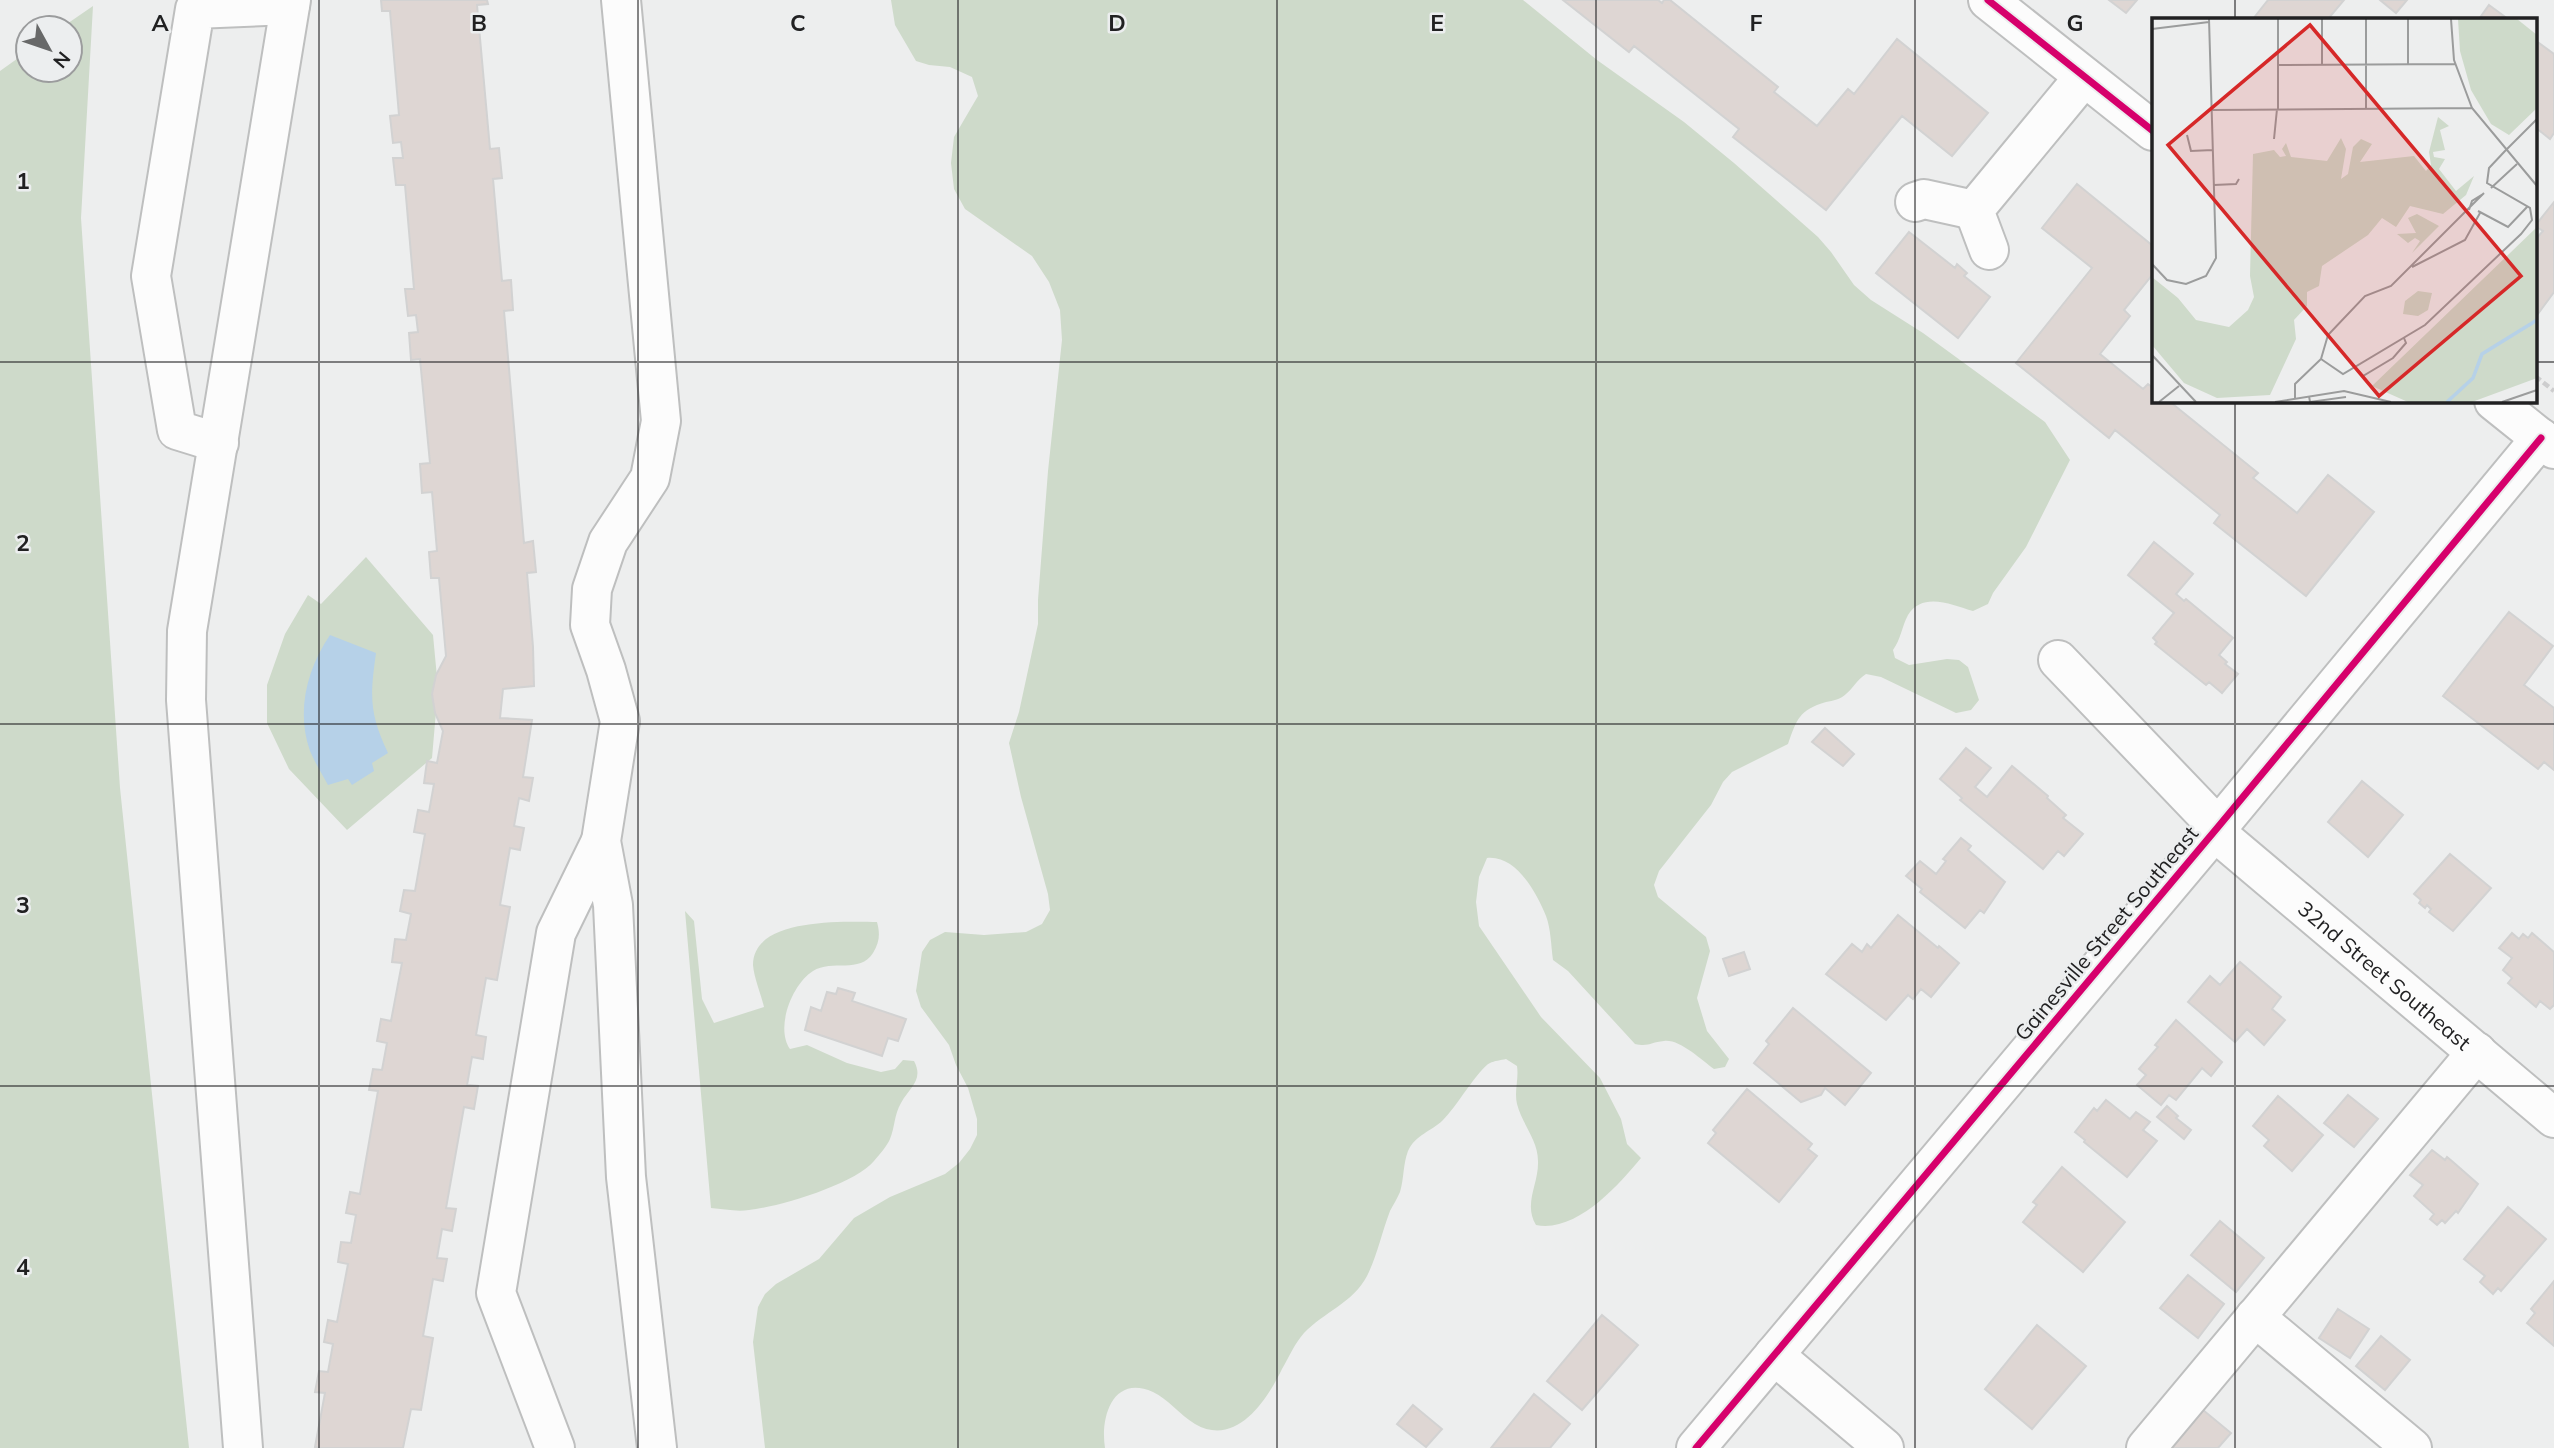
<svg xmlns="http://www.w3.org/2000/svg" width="2554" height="1448" font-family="Mulish,sans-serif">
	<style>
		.green { fill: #cedaca }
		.water { fill: #b6d1e8 }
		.building { fill: #ded6d3; stroke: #d2d2d2; stroke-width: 2 }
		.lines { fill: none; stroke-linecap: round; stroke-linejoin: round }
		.minor-casing { stroke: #bebfbf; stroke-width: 42 }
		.path { stroke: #cdcdce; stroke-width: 4.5; stroke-dasharray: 7 3.5; stroke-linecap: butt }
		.minor { stroke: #fcfcfc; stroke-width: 38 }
		.cycleway-casing { stroke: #eceeef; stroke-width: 11 }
		.cycleway { stroke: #d6006c; stroke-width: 7 }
		.grid { fill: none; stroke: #212122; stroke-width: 2; stroke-opacity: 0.55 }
		.labels { text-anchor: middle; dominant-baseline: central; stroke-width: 5; stroke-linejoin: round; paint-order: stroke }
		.street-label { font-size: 21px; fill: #212122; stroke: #eceeef }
		.inset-river { fill: none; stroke: #b6d1e8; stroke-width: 3.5 }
		.inset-road { fill: none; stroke: #9b9c9c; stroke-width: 2 }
		.view { fill: #d62828; fill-opacity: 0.15; stroke: #d62828; stroke-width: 3.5 }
		.inset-edge { fill: none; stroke: #212122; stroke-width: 3.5 }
		.grid-label { font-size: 23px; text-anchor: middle; font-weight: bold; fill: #212122; stroke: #eceeef; stroke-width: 5; stroke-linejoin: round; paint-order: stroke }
	</style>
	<rect width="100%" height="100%" fill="#edeeee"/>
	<!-- green -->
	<path class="green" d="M891 0H1523L1597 60 1684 122 1734 163 1818 237 1831 252 1854 285 1871 300 1923 333 2045 422 2070 460 2026 547 1993 593 1988 604 1973 611C1952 605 1923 591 1908 615 1902 626 1901 639 1893 650L1895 658 1909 665 1947 659 1959 660 1968 667 1979 700 1971 710 1956 713 1881 677 1866 674C1856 681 1854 687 1846 694 1841 699 1833 701 1826 702 1799 710 1797 719 1788 744L1732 772 1723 782 1711 805 1659 871 1654 885 1658 897 1706 937 1710 951 1697 998 1707 1031 1729 1059 1725 1067 1714 1069C1701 1060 1680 1039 1664 1041 1651 1042 1649 1047 1635 1044L1568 971 1553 960C1551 946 1551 929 1546 916 1536 892 1516 855 1487 858L1479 877 1476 902 1479 926 1541 1017 1600 1078 1621 1119 1627 1144 1641 1158C1618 1186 1576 1233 1536 1225 1523 1204 1539 1184 1538 1161 1538 1140 1522 1124 1517 1104 1514 1091 1519 1079 1517 1066L1506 1059C1501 1060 1494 1061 1490 1063 1479 1068 1455 1109 1443 1120 1431 1132 1416 1134 1408 1151 1403 1164 1404 1179 1400 1192 1397 1199 1393 1205 1390 1211 1382 1232 1377 1256 1367 1276 1353 1303 1324 1312 1304 1333 1295 1343 1289 1357 1282 1369 1267 1400 1236 1448 1195 1424 1180 1415 1168 1399 1153 1392 1113 1374 1100 1417 1105 1448H765L753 1342 758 1307 765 1294 776 1284 819 1259 854 1218 890 1197 945 1174 959 1163 970 1149 977 1135V1119L968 1088 956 1065 949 1045 921 1007 916 991 922 952 930 940 945 932 984 935 1026 932 1042 924 1050 910 1048 894 1021 797 1009 743 1019 712 1038 624V600L1048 471 1062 340 1060 310 1049 282 1032 256 965 209 954 189 951 163 954 137 978 96 972 77 950 67 929 65 916 61 895 25Z
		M93 6 81 218 120 788 189 1448H0V71L28 51V70H70V28H61Z
		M366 557 433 635 438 688 432 758 347 830 289 769 267 723V685L285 634 308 595 321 604Z
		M685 911 694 921 702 999 714 1023 764 1007C761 994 754 978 753 965 753 917 844 922 877 922 880 933 880 942 873 953 860 974 832 959 813 971 792 984 775 1028 790 1049L807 1045 847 1063 881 1072 895 1069 903 1060 914 1061C924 1080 910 1087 901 1103 894 1115 895 1127 890 1139 887 1146 879 1155 874 1161 855 1184 779 1207 749 1210 737 1212 723 1209 711 1208Z"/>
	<!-- water -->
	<path class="water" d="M330 635 376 653C370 696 369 713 388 753L372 763 374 771 352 785 348 779 328 785C322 774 315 763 310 751 296 711 307 669 330 635Z"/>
	<!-- building -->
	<path class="building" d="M381 0H487L488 4 477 5 490 149 499 148 502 178 493 179 502 281 511 280 513 310 504 311 524 543 533 541 536 572 527 573 533 647 534 686 503 689 500 718 532 720 523 777 533 778 529 801 519 798 514 826 524 828 520 850 510 848 500 905 510 907 497 980 486 978 476 1035 486 1037 483 1059 472 1057 467 1085 478 1086 474 1109 464 1107 446 1208 456 1209 452 1231 442 1229 437 1258 447 1259 443 1281 433 1279 423 1336 433 1338 421 1410 411 1409 403 1448H320L315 1447 325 1393 315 1392 319 1371 328 1372 333 1344 324 1342 328 1320 337 1322 348 1264 338 1262 341 1242 351 1243 356 1215 346 1213 350 1192 360 1194 378 1091 369 1090 373 1069 382 1070 387 1043 377 1041 381 1019 391 1021 402 963 392 962 395 939 406 940 411 914 400 911 404 890 415 891 425 834 414 832 418 810 429 812 434 784 424 783 427 761 437 763 443 731 435 713 432 694 436 675 446 656 439 578H431L429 552 437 551 432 492 422 493 420 464 430 463 420 359 411 360 409 333 418 332 416 315 408 316 405 289H414L405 185H396L393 158H403L401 142 393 143 390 116 399 115 390 11H382Z
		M1563 0H1658L1662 3 1664 0H1670L1778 87 1774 92 1817 126 1848 89 1854 94 1897 39 1988 113 1952 156 1902 116 1826 210 1733 137 1739 129 1634 46 1629 52Z
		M2109 0H2137L2126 13Z
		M2268 0H2344L2328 19H2253Z
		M2380 0H2407L2396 13Z
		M2489 5 2508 19H2479Z
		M2535 40 2554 54V133L2550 139 2535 127Z
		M2077 184 2153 246V274L2124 310 2130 316 2100 354 2143 389 2148 384 2153 388V401H2169L2258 473 2253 478 2297 513 2328 475 2374 512 2306 596 2214 523 2220 515 2115 430 2109 438 2016 363 2092 268 2042 228Z
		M2554 202V292L2535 318V240L2543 231 2535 226Z
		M1909 232 1955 268 1957 264 1967 273 1964 276 1990 297 1958 338 1876 273Z
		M2154 542 2193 574 2176 594 2184 601 2186 599 2233 638 2219 655 2227 662 2225 664 2238 674 2222 693 2209 682 2206 685 2155 644 2157 642 2153 638 2174 613 2128 575Z
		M2509 612 2553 646 2524 685 2554 708V770L2544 762 2538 769 2443 696Z
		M1825 728 1854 754 1843 766 1812 742Z
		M1966 748 1991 768 1975 787 1987 797 2012 766 2048 796 2047 798 2066 815 2063 818 2083 834 2064 856 2058 851 2043 869 1960 800 1962 798 1940 779Z
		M2362 781 2403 815 2368 857 2328 822Z
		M1961 838 1971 846 1968 850 2005 882 1984 913 1980 910 1965 928 1920 892 1922 889 1906 876 1920 861 1936 874 1946 861 1943 859Z
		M2450 854 2491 888 2453 931 2429 912 2431 909 2427 905 2425 908 2419 903 2421 900 2414 894Z
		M1898 915 1938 948 1939 946 1959 963 1931 997 1921 989 1913 999 1908 995 1886 1020 1826 974 1852 944 1862 952 1867 944 1871 948Z
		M2512 933 2519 939 2523 934 2528 938 2532 933 2554 952V1005L2550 1009 2540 1001 2536 1007 2508 983 2512 978 2503 970 2512 958 2499 948Z
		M1744 952 1750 969 1729 976 1723 959Z
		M2240 962 2281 997 2272 1009 2285 1020 2264 1045 2247 1029 2235 1042 2188 1002 2210 976 2220 985Z
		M838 988 855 993 852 1001 906 1019 898 1041 888 1038 882 1056 805 1030 811 1007 821 1011 827 992 836 994Z
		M1793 1008 1871 1073 1845 1105 1825 1088 1821 1095 1801 1102 1754 1063 1769 1044 1766 1041Z
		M2176 1020 2222 1062 2211 1076 2202 1068 2176 1100 2169 1095 2161 1105 2137 1085 2146 1075 2139 1069 2158 1047 2155 1045Z
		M1747 1089 1812 1144 1808 1149 1817 1156 1779 1202 1708 1143 1716 1133 1713 1130Z
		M2348 1095 2378 1119 2354 1147 2324 1123Z
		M2278 1096 2323 1135 2292 1171 2264 1146 2269 1140 2253 1126Z
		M2106 1100 2130 1119 2136 1112 2150 1122 2143 1130 2157 1141 2127 1177 2084 1142 2085 1140 2075 1132 2094 1108 2097 1111Z
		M2167 1106 2178 1116 2176 1118 2191 1130 2184 1139 2157 1117Z
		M2432 1150 2445 1160 2447 1157 2453 1162 2478 1184 2458 1213 2456 1211 2445 1223 2442 1220 2437 1225 2430 1219 2434 1214 2414 1196 2423 1185 2410 1175Z
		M2062 1167 2125 1222 2083 1272 2023 1222 2037 1205 2033 1202Z
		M2508 1207 2546 1239 2501 1291 2498 1288 2493 1294 2480 1282 2485 1276 2464 1259Z
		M2220 1221 2264 1258 2236 1292 2191 1255Z
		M2188 1275 2224 1304 2198 1338 2160 1308Z
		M2554 1281V1346L2527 1323 2535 1313 2531 1309Z
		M2338 1309 2369 1329 2350 1358 2319 1338Z
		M1602 1315 1638 1345 1582 1410 1547 1381Z
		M2037 1325 2086 1366 2032 1429 1985 1389Z
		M2381 1336 2410 1360 2385 1390 2356 1366Z
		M1534 1394 1570 1424 1550 1448H1491Z
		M1413 1405 1442 1429 1426 1447 1397 1424Z
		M2203 1410 2231 1433 2218 1448H2166L2182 1430 2185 1432Z"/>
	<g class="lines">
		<!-- minor casing -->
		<g class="minor-casing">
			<g id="minor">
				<path d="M621 0 661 421 650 478 608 542 592 589 590 625 606 670 620 721 601 841 613 905 626 1177 657 1448"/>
				<path d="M1988 0 2153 131"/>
				<path d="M1915 202 1924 199 1974 210"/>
				<path d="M1989 250 1974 210 2084 77"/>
				<path d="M2494 401 2554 449"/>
				<path d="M219 443 177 430 151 276 195 9 290 5"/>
				<path d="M2058 660 2218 827"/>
				<path id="s1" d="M2215 832 2554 1118"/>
				<path d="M2255 1317 2412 1448"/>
				<path d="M1774 1355 1884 1448"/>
				<path d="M243 1448 186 700 187 631 291 0"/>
				<path d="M555 1448 496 1293 556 933 601 841"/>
				<path d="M1696 1448 2218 827 2541 438"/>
				<path d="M2146 1448 2477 1052"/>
			</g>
		</g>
		<!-- path -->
		<path class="path" d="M2535 376 2554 391"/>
		<!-- minor -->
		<use href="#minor" class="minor"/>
		<!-- cycleway casing -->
		<g class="cycleway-casing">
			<path id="cycleway" d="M1988 0 2153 131
				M1696 1448 2218 827 2541 438"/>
		</g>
		<!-- cycleway -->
		<use href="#cycleway" class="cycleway"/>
	</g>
	<!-- grid -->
	<path class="grid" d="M319 0V1448M638 0V1448M958 0V1448M1277 0V1448M1596 0V1448M1915 0V1448M2235 0V19M0 362H2153M2535 362H2554M2235 401V1448M0 724H2554M0 1086H2554"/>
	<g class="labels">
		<!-- street labels -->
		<g class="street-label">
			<text transform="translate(2106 933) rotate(-50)">Gainesville Street Southeast</text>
			<text stroke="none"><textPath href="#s1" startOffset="222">32nd Street Southeast</textPath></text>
		</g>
	</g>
	<!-- overview -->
	<g transform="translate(2152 18)">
		<rect width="385" height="385" fill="#edeeee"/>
		<path d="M306 1H365L385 17V90L357 117 339 106 319 72 308 33ZM286 99 297 108 288 112 293 132 281 134 282 139 293 141 287 151 304 173 322 158 314 177 291 196 258 188 244 209 230 200 216 217 170 248 167 268 155 274V288L142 302 144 321 118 377 65 380 32 365 0 327V259L26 280 44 302 77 309 96 292 102 279 98 258 101 136 122 132 128 139 134 138 130 131 134 125 139 139 175 143 189 120 194 131 189 161 196 156 201 129 209 121 220 126 208 144 262 138 274 153 279 147 277 134ZM265 196 287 208 260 235 268 223 263 220 256 225 245 216 264 215 256 200ZM385 209V360L320 384H256L220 368ZM266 273 280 275 276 292 266 298 251 296 253 283Z" fill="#cedaca"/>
		<path class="inset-river" d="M295 384 321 360 330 336 385 302"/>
		<path class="inset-road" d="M170 1V47M299 1 302 42 320 90 385 168M0 11 57 4M126 47 303 46M256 47V1M126 91V1M214 91V1M60 92 320 90M35 117 39 133 61 132M122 121 125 91M353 133 385 101M62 167 84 166 87 161M339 170 365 146M317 192 320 183 331 176M326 193 356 209 375 189M0 246 15 262 34 266 54 258 64 240 57 1M260 249 313 222 328 195M0 337 44 384M169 341 191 356 273 307 369 216 380 202 378 190 335 165 337 150 353 133M203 349 211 358 241 340 254 325 252 320M157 378 158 384 194 379M143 381V366L169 341 176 317 213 278 239 268 332 175M7 384 27 368M123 384 192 373 239 384M350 384 385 372"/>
		<path class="view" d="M158 7 369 258 227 378 16 127Z"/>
		<rect width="385" height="385" class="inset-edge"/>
	</g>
	<g class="grid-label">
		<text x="160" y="31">A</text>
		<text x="479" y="31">B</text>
		<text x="798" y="31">C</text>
		<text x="1117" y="31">D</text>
		<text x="1437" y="31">E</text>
		<text x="1756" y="31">F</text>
		<text x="2075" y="31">G</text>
		<text x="23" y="189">1</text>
		<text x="23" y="551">2</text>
		<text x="23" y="913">3</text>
		<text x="23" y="1275">4</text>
	</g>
	<!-- north arrow -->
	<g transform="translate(49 49) rotate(130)"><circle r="33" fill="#eceeef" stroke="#9b9c9d" stroke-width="2"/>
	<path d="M0-5L12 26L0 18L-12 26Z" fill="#686969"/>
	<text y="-10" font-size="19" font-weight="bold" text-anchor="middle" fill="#212122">N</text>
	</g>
</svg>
